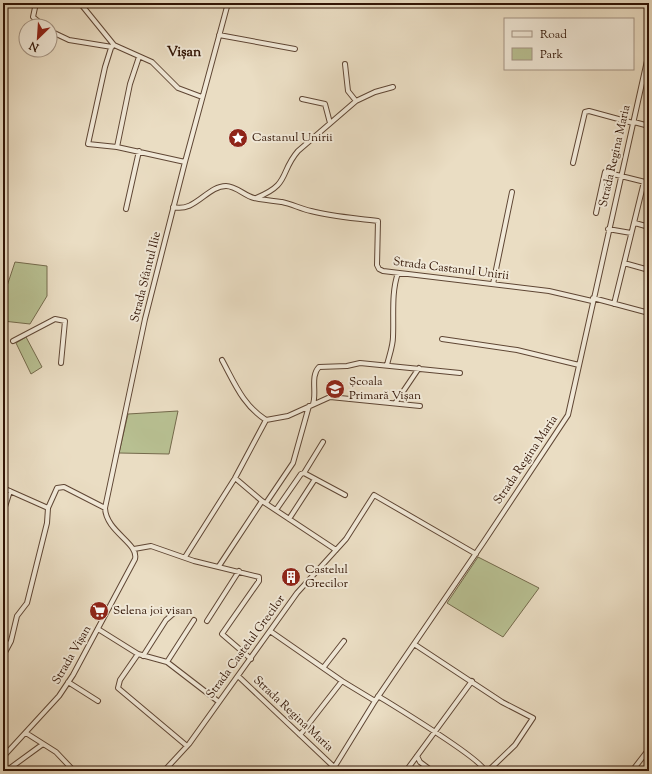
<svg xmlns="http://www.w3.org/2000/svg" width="652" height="774" font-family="'Sorts Mill Goudy',serif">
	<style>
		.green { fill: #b8c092; stroke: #746a4c }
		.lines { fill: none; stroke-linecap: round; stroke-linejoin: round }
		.minor-casing { stroke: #5f4634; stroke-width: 6 }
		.minor { stroke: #f1e9d8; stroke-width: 4 }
		.labels { text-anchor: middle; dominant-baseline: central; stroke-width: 4; stroke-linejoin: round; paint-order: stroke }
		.poi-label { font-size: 12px; fill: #311405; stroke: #f1e9d8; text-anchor: start }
		.street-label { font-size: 12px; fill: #311405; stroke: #f1e9d8 }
		.quarter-label { font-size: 14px; font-weight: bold; fill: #311405; stroke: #f1e9d8 }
	</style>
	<rect width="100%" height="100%" fill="#eaddc3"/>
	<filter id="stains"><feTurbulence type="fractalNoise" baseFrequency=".005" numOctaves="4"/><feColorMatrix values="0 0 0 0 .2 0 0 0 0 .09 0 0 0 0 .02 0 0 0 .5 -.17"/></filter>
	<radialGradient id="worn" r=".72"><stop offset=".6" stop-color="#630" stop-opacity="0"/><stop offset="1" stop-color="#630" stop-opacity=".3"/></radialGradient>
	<!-- green -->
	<path class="green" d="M15 262 47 266V296L30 324 3 321V298Z
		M26 337 42 367 31 374 16 343Z
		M178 411 169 454 119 453 128 414Z
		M478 557 539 588 503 637 447 603Z"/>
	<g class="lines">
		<!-- minor casing -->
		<g class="minor-casing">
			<path id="minor" d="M36 3 33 17 44 26
				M80 3 114 45 152 62 178 88 202 97
				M50 31 69 40 112 47
				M219 35 295 49
				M111 48 105 67 88 144 117 147 185 162
				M345 64 348 91 356 101 375 92 393 87
				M302 99 325 104 330 123
				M634 122 649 126
				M117 147 130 84 139 57
				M573 163 585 112 589 111 633 123
				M256 198C291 184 279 173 298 151L356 101
				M173 207C195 213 207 186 226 186 236 186 245 196 254 198 263 200 273 201 282 202 292 204 301 209 311 211 333 217 356 218 378 221L377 265 379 269 383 271 549 291 592 301
				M126 209 139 151
				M596 213 605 172 649 183
				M635 223 649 227
				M608 229 631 233
				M624 263 649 270
				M493 284 512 192
				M593 298 649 313
				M614 304 644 182
				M442 339 517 350 579 365
				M13 341 55 319 65 321 61 363
				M222 360C235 384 243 405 266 420L288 416 330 397 420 406
				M387 365C389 356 393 346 393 337 394 316 391 293 398 273
				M396 402 419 368
				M313 404C317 393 310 376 319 367L347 366 360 363 460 373
				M304 473 323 442
				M235 478 262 501 336 550
				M3 488 48 508
				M266 503 293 463 309 406
				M276 510 301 474 304 473 345 495
				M3 513 10 491
				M289 519 315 479
				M134 549 151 546 194 561 259 577V581L222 634 251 659
				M185 557 235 478 266 420
				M219 566 262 501
				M207 621 239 571
				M98 629 138 654 167 662 219 702
				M270 631 342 681
				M414 644 502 702 533 718 515 745 488 771
				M138 654 120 680 118 688 187 746
				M3 656 11 641 17 616 27 603 47 523 48 508 57 488 64 487 105 508
				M143 656 166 620 174 613
				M167 662 194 620
				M323 668 344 641
				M238 676 334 767
				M68 682 98 701
				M378 696C394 706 482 759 485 771
				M26 733 56 752 74 771
				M300 735 342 681 375 701
				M417 756 420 762 432 771
				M3 757 59 696 73 675 135 559C139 543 106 532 105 508L145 319 185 162 228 3
				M6 771 43 744
				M164 771 189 744 297 593 346 539 374 495 476 554
				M327 771 335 766 375 701 483 543 568 415 649 52
				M406 771 472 681
				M632 771 649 749"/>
		</g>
		<!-- minor -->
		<use href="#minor" class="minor"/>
	</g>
	<!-- icons -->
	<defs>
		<g id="sight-disc" transform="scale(1)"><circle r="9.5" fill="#8f2418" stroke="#f1e9d8"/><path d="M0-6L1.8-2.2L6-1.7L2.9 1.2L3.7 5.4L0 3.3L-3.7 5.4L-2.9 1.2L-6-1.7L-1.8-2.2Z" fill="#fff"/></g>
		<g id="school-disc" transform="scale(1)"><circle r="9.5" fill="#8f2418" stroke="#f1e9d8"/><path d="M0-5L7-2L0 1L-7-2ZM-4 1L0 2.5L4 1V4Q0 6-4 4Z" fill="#fff"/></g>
		<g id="building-disc" transform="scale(1)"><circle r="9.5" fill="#8f2418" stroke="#f1e9d8"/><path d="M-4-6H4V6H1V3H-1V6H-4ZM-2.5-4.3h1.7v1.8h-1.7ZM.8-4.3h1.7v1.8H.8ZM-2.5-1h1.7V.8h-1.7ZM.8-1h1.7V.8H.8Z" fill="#fff"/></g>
		<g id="supermarket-disc" transform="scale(1)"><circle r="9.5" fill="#8f2418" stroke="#f1e9d8"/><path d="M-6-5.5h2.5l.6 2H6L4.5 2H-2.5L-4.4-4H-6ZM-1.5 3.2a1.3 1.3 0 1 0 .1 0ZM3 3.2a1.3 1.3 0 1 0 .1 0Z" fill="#fff"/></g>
	</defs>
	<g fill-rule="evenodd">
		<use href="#sight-disc" x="238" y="138"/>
		<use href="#school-disc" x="335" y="389"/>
		<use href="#building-disc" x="291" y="577"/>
		<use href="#supermarket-disc" x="99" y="611"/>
	</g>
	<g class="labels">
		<!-- poi labels -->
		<g class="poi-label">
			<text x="252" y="138">Castanul Unirii</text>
			<text x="349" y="382">Școala<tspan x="349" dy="14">Primară Vișan</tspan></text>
			<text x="305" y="570">Castelul<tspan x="305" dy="14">Grecilor</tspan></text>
			<text x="113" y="611">Selena joi visan</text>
		</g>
		<!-- street labels -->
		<g class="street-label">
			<text transform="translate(615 156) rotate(-77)">Strada Regina Maria</text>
			<text transform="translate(451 269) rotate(7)">Strada Castanul Unirii</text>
			<text transform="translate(146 277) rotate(-76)">Strada Sfântul Ilie</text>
			<text transform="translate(526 460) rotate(-56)">Strada Regina Maria</text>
			<text transform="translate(246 647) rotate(-54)">Strada Castelul Grecilor</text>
			<text transform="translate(72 655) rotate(-60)">Strada Vișan</text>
			<text transform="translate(293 714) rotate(43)">Strada Regina Maria</text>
		</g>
		<!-- quarter labels -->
		<g class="quarter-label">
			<text x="184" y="53">Vișan</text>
		</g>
	</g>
	<!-- margin -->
	<rect width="652" height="774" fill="none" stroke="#eaddc3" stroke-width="16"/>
	<rect x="4" y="4" width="644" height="766" fill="none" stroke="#311405" stroke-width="2"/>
	<rect x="8" y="8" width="636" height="758" fill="none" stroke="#311405"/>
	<!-- legend -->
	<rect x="504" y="18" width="130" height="52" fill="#f1e9d8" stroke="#a49484"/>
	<rect x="512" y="31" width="20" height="6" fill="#f1e9d8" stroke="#a49484"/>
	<text x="540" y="38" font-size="12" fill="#311405">Road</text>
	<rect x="512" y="48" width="20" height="12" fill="#b8c092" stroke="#a49484"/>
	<text x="540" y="58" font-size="12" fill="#311405">Park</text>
	<!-- north arrow -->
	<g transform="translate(38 38) rotate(205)"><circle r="19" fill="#f1e9d8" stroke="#a49484"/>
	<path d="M0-3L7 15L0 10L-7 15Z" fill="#8f2418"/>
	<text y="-6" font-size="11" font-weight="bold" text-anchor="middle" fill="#311405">N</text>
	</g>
	<rect width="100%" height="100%" filter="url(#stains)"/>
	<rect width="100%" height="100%" fill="url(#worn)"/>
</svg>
